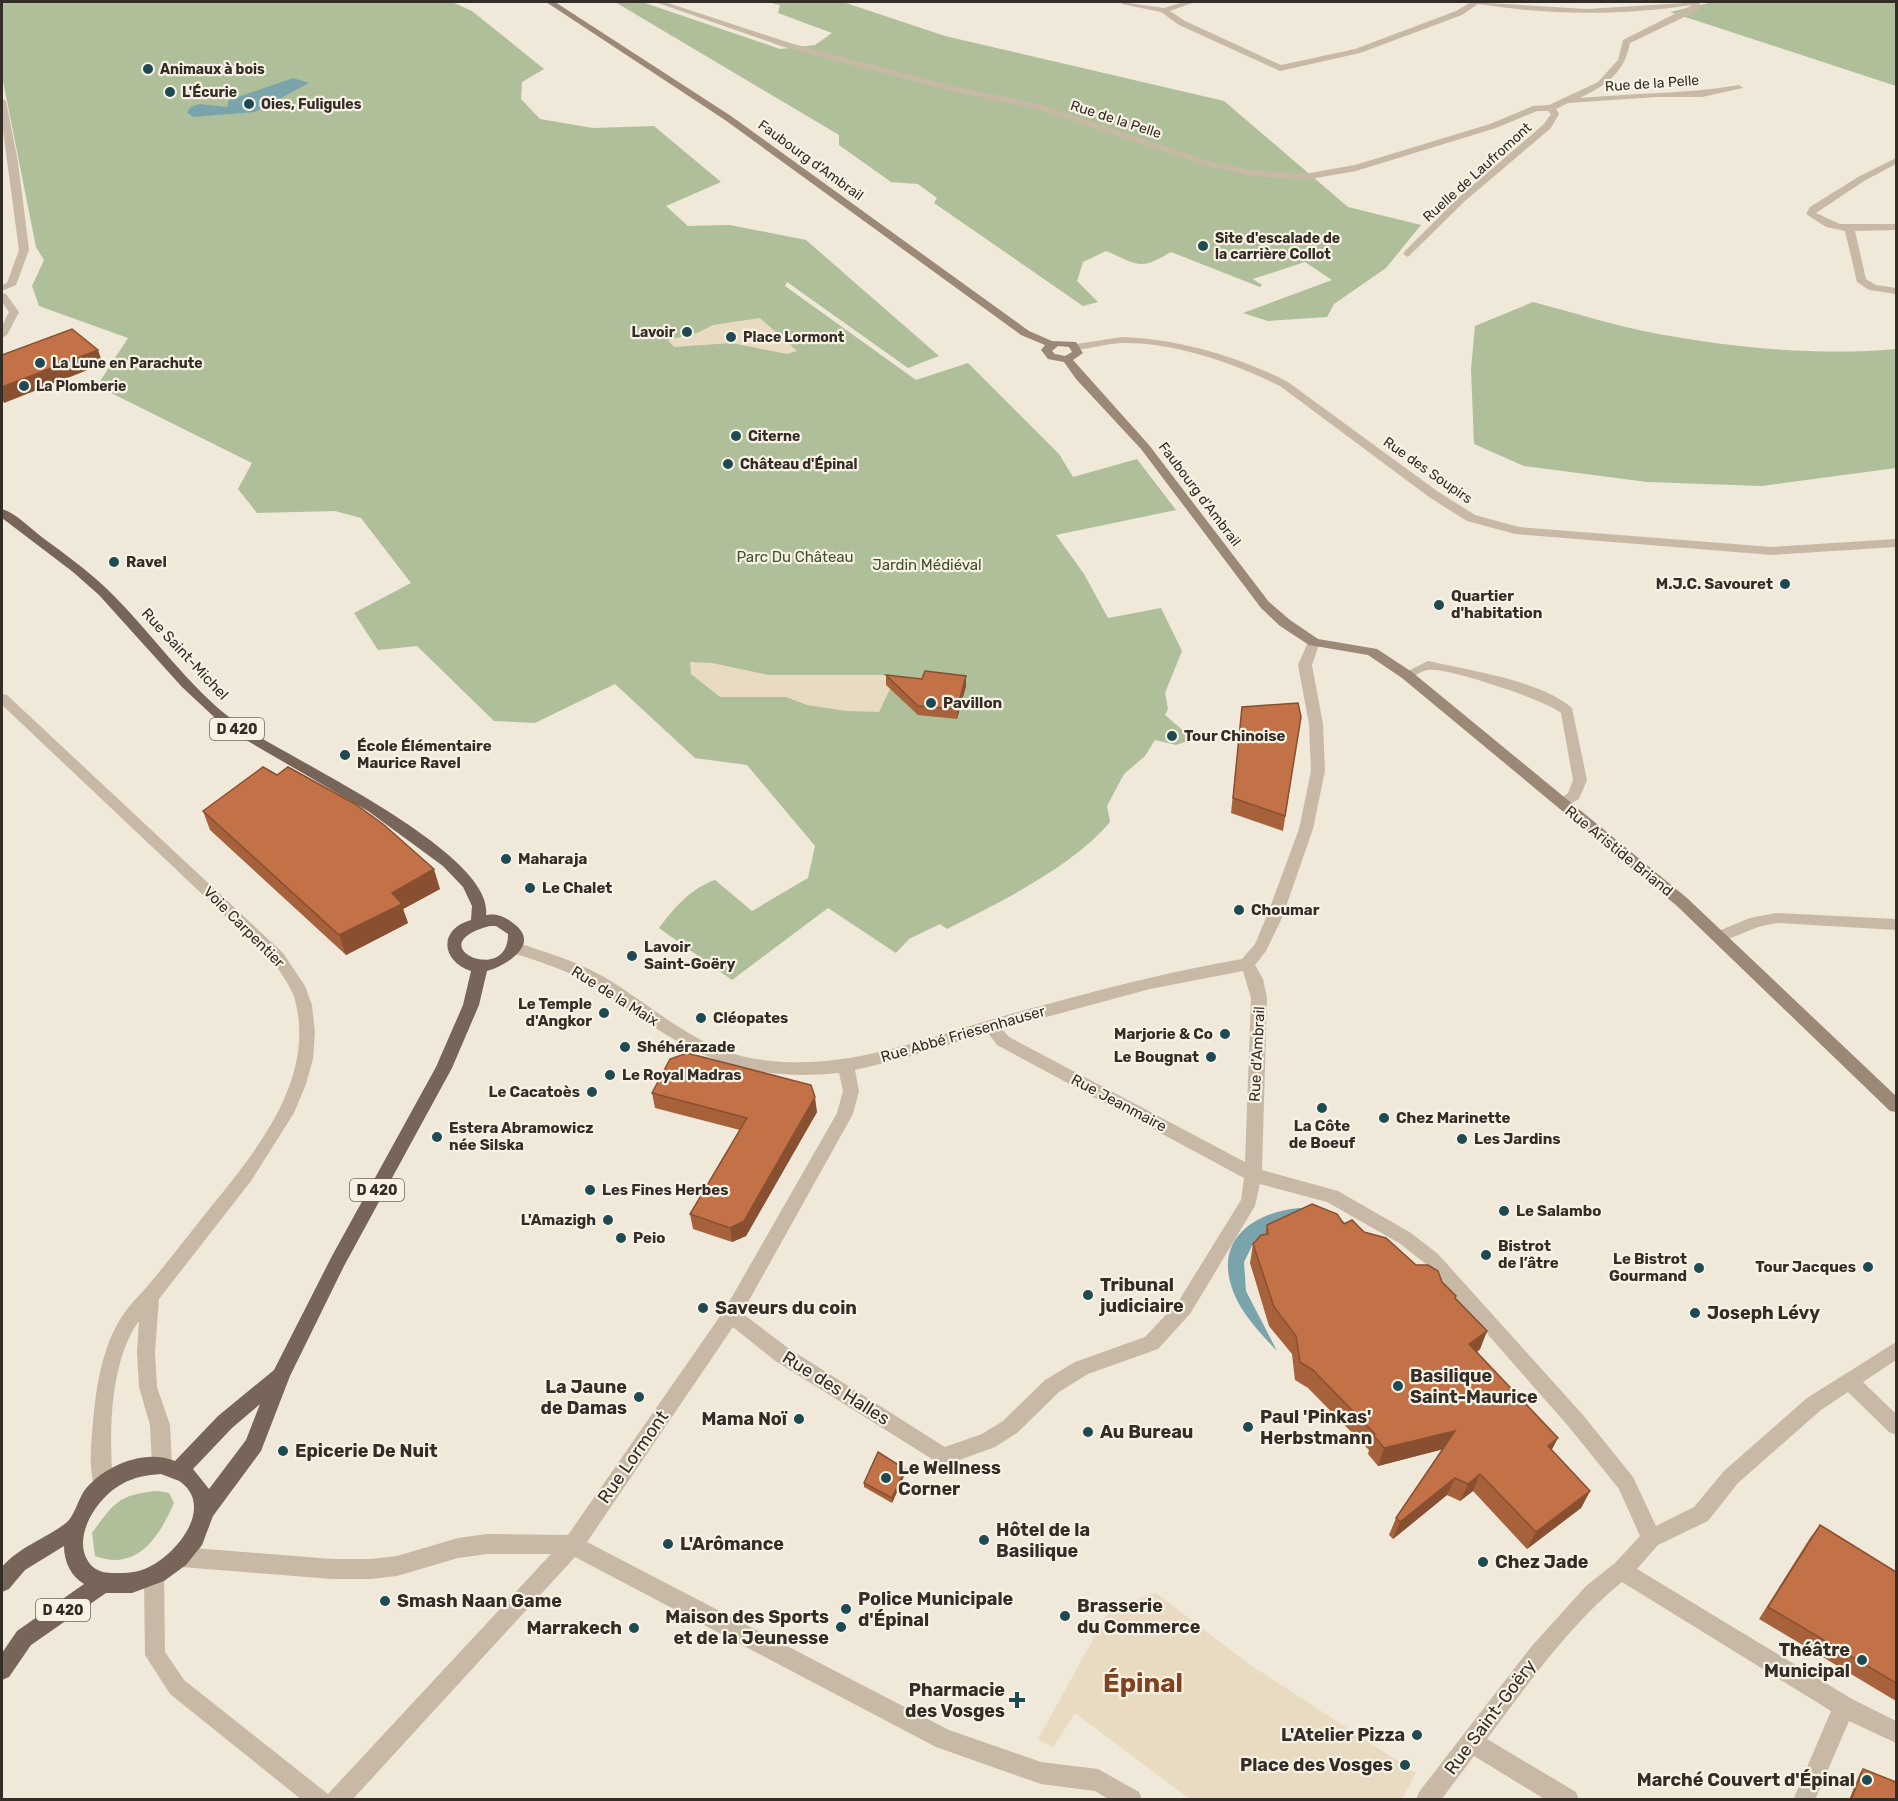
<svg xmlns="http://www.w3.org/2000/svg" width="1898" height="1801" viewBox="0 0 1898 1801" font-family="Rubik,sans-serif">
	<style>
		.green { fill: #aebf9a }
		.plaza { fill: #e8dbc1 }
		.water { fill: #79a4ac }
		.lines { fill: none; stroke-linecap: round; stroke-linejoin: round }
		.street { fill: #c8b9a6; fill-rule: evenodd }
		.secondary { fill: #9b8877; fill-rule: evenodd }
		.primary { fill: #766558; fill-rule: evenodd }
		.wall { fill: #a7623c }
		.shaded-wall { fill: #885031 }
		.building { fill: #c27246; stroke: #885031; stroke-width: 1.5 }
		.poi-dot { fill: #1e4a54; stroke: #f8f2e5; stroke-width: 2 }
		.labels { text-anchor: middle; stroke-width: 4.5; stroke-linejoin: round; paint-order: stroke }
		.far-poi-label { font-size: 14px; font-weight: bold; fill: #342c27; stroke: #f8f2e5; text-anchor: start }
		.far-street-label { font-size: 14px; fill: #342c27; stroke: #f8f2e5 }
		.shield { fill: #f8f2e5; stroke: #6f6760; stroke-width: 1.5 }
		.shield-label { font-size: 14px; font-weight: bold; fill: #342c27 }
		.park-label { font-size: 15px; fill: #3f512b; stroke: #f8f2e5 }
		.poi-label { font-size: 15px; font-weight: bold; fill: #342c27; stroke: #f8f2e5; text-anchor: start }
		.street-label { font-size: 15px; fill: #342c27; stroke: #f8f2e5 }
		.near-poi-label { font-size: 18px; font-weight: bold; fill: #342c27; stroke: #f8f2e5; text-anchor: start }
		.near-street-label { font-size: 18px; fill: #342c27; stroke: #f8f2e5 }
		.near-district-label { font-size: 26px; font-weight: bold; fill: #804322; stroke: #f8f2e5 }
	</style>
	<rect width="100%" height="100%" fill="#f0e8d9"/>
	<path class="green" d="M2,2H452L472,11L544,69L522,82L521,99L540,119L593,128L654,126L721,182L666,206L688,226L730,225L806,240L939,356L908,368L787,282L785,286L916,380L968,363L1059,454L1073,477L1137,459L1176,510L1056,535L1084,574L1108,618L1161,608L1182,651L1165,693L1168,709L1165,715L1187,734L1185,742L1176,745L1155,740L1145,756L1124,774L1107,806L1110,822C1072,867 1000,902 947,929L940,924L909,939L896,953L828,908L732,980L659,928C675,907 690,889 715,880L752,911L808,878L815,846L747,765L695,758L615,684L535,723L494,721L417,646L378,650L354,613L411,583L361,518L335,511L257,513L238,489L252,463L97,386L128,338L39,306L32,286L44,260L36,247L2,76Z
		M615,2H642L780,49L815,45L832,33L778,13L780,5L767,2H843L945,36L1224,101L1348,207L1421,225L1386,268L1334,304L1327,317L1268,321L1243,313L1332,280L1305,262L1253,279L1262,285L1260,287L1171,252C1139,271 1139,265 1106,251L1083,262L1077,281L1098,302L1083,306L934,203L937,198L918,184L891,182L839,145V135Z
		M1713,2H1896V86L1670,12Z
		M1533,302C1575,313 1616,326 1658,334C1735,348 1819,356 1896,349V468L1762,486L1647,482L1524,466L1474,444L1471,369L1475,326Z
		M158,1491L169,1493L174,1503C159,1537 137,1572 95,1556L92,1533C114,1503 119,1494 158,1491Z"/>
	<path class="plaza" d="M760,318L797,351L787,354L732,343L674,347L668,340L697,333L713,325Z
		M690,662L712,663L769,675H892L890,689L879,712L846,711L807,705L786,697H720L691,674Z
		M1156,1593L1246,1662L1416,1773L1402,1799H1190L1075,1713L1053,1747L1038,1739L1110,1609Z"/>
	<path class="water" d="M293,78L309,83L255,112L193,117L187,112L191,107L199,104L227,107L229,100Z
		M1299,1208L1327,1213L1365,1233L1277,1225L1255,1240L1244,1262L1246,1291L1277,1351C1266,1339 1255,1328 1246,1315C1207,1258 1234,1215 1299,1208Z"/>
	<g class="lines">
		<path class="street" d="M655,2H665L790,43L952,86L1038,104L1212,162L1253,170L1304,174L1355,165L1490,124L1533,106L1549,105L1598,82L1618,60L1623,40L1692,5C1620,16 1549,15 1478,4L1462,15L1360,53L1280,71L1179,25L1161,12L1122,4L1121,2L1164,8L1184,2H1195L1170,11L1185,21L1281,65L1355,49L1456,11L1471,2L1587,9L1700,2L1699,10L1630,43C1624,74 1606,85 1580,98C1633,93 1687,94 1739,85L1743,88L1702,97H1656L1568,103L1556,109L1559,114L1551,128L1465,201L1408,257L1403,254L1404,252L1459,197L1544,124L1551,114L1548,111H1537L1496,128L1356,171L1304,180L1253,176L1207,166L1033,108L951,91L784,47Z
			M2,98L6,101L18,162L29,250L16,285L2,291V285L7,283L19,250L2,123Z
			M1896,158V164L1864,181L1816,213L1840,224H1896V230L1855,231L1866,279L1876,285L1896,288V294L1869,290L1857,282L1845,231L1826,227L1806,214L1810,207L1858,177Z
			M2,293L6,294L19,312L7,335L2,338V326L9,312L2,302Z
			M1122,337C1179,339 1237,356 1288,382L1437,491L1475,515L1519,527L1772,547L1896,539V547L1772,555L1515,534L1467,521L1429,497L1280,386C1234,363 1174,342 1121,343C1106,344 1091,348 1076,350L1071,347L1076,344Z
			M1314,638L1320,642L1312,665L1323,724L1325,771L1313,829L1282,918L1266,951L1255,965L1263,979L1267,998L1262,1170L1338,1191L1411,1233L1438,1254L1583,1415L1633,1477L1656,1526L1694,1507L1724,1471L1807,1398L1896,1342V1360L1863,1382L1896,1414V1435L1889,1432L1848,1392L1821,1410L1738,1483L1708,1521L1658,1545L1637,1569L1852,1699L1896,1721V1743L1849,1721L1815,1800H1793L1831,1711L1622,1582C1568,1626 1528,1684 1487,1739L1576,1792L1579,1800H1546L1474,1756L1441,1800H1416L1419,1792L1531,1647L1586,1586L1615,1563L1640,1536L1619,1489L1569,1427L1426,1264L1399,1243L1327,1202L1260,1184L1255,1206L1190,1314L1158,1349L1088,1374L1059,1392L1017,1433L995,1447L943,1466L774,1360L733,1327L587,1542L949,1730L1041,1762L1098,1769L1139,1792L1142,1800H1110L1095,1791L1041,1784L936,1747L575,1557L352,1800H302L170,1694L145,1655L144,1576L147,1569L154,1566L161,1569L164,1576L165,1652L184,1680L328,1794L551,1554H487L458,1558L397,1576L371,1579H332L181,1567L174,1564L171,1557L174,1550L181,1547L332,1559H371L397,1556L458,1538L487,1534L568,1535L725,1309L837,1113L843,1091L839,1073C769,1080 717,1068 657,1029C633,1014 610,995 585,981C561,968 535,960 509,952L506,948L509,944C518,941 530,947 539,950C562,957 585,966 606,978C654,1007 698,1050 756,1059C841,1073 920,1040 1000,1017C1080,995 1160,973 1242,959L1255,944L1266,918L1299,829L1311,771L1309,724L1298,665L1308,642ZM1243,971L1251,998L1245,1162L1009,1037L1002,1029L1150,989ZM988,1033L997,1045L1244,1178L1241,1200L1178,1302L1145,1337L1075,1362L1045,1380L1003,1421L982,1434L945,1447L788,1348L742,1313L853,1114L859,1091L855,1070L901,1059Z
			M1428,661C1468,670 1542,681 1572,708L1587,780L1579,799L1561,809L1554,804L1568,793L1573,780L1561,713C1546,700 1446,667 1428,670C1421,671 1414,677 1407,679L1400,675Z
			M2,694L7,695L283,953L305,986L312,1005L315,1033L313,1059L306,1084L294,1113L251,1181L159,1299L155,1352L157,1387L170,1425L172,1465L169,1471L162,1474L155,1471L152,1465L150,1425L139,1387L137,1352L139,1321C109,1362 109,1436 113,1484L110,1490L103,1493L96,1490C88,1471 91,1443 93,1423C96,1387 102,1348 121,1318C129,1305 141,1294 150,1283C171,1258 190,1233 210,1208C256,1151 316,1080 295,1000C291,986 281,974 273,961L2,705Z
			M1776,913L1896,919V930L1776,923L1758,927L1721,942L1713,936L1716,932L1750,918Z"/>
		<path class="secondary" d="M546,2H555L731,116L1029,331L1052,341L1076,342L1083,353L1073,360L1149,445L1269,602L1290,620L1318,639L1377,649L1412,672L1687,898L1896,1096V1112L1890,1111L1677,906L1402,678L1368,655L1309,645L1280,626L1261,608L1141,449L1076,379L1064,362L1048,359L1041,350L1045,345L1021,335L725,120ZM1058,346L1069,347L1072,352L1065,356L1055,354L1052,351Z"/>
		<path class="primary" d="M2,509C16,513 31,529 43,538C65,554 87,570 107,589C150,630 189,689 237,723C285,757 495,852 486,915C497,913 505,917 513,923C542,944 507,965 487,971L479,1005L452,1068L344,1266L290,1376L261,1451L213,1516L202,1545L186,1565L164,1581L132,1593H106L31,1645L9,1677L2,1680V1653L17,1631L84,1584C71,1576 64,1562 64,1546L25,1570L9,1589L2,1592V1567C19,1547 45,1539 66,1523C74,1517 78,1500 84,1491C103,1466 145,1448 175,1461L218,1416L274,1370L332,1256L436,1067L463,1005L471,971C441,961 438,929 471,920L472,906L463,887L443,866L368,811L227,729L182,687L99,595L73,572L2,518ZM490,926H496L508,934C509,987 416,945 490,926ZM260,1404L246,1440L209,1489L193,1469L232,1428ZM161,1474C167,1477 177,1479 182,1483C214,1509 175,1555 149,1567C137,1573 127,1573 114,1573C106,1573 99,1572 93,1567C67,1542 97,1497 122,1484C134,1477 147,1475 161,1474Z"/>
	</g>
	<path class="wall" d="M886,675L966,686L957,719L918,715L886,685Z
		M1242,707L1301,717L1283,831L1231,813Z
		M203,811L440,889L403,909L408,923L346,955L210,830Z
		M652,1093L817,1112L746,1236L732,1242L693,1229L690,1214L740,1130L655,1108Z
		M1344,1224L1364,1232L1416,1265L1442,1282L1456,1296L1455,1299L1487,1331L1480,1349L1477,1352L1552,1450L1590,1491L1581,1508L1527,1549L1473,1491L1460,1501L1447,1495L1393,1539L1389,1535L1396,1518L1442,1449L1378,1466L1368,1454L1369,1450L1308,1388L1295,1380L1292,1354L1269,1326L1250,1263L1253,1244L1265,1234L1267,1225Z
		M905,1474L892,1503L864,1487V1483Z
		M1820,1525L1896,1572V1701L1759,1619L1810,1538Z
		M1863,1769L1896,1800H1849L1860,1773Z"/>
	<path class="shaded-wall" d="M98,350L103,364L4,403L2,398V387Z
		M966,676V686L957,719V709Z
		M434,869L440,889L403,909L408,923L346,955L339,935L392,893Z
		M815,1097L817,1112L746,1236L732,1242L730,1228Z
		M1487,1331L1480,1349L1463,1362L1469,1344Z
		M1455,1431L1448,1448L1378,1466L1384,1448Z
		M1558,1438L1549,1455L1548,1446Z
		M905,1469V1474L892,1503V1498Z
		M1480,1474L1473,1491L1460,1501L1468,1484Z
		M1455,1478L1447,1495L1393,1539L1400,1522Z
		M1590,1491L1581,1508L1527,1549L1536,1532Z"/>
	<path class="building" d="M72,329L98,350L2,387V355Z
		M925,671L966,676L957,709L918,706L886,675L922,679Z
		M1298,703L1301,717L1285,816L1233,798L1242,707Z
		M263,767L277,775L288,767L355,804L383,824L434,869L392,893L402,904L339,935L203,811Z
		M687,1053L811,1085L815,1097L744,1221L730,1228L690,1214L747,1118L652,1093L670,1059Z
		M1312,1204L1337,1214L1344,1224L1352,1220L1364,1232L1386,1238L1416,1265H1428L1438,1271L1442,1282L1456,1296L1455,1298L1487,1331L1469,1344L1558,1438L1548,1446L1590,1491L1536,1532L1480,1474L1468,1484L1455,1478L1400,1522L1396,1518L1455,1431L1384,1448L1374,1436L1375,1434L1313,1370L1300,1362L1296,1336L1274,1307L1253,1244L1261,1235L1268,1234L1267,1225Z
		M878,1452L905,1469L892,1498L864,1483Z
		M1820,1525L1896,1572V1683L1768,1607Z
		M1863,1769L1896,1782V1800H1851Z"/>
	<g class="poi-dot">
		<circle cx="148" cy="69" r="6"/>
		<circle cx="170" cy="92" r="6"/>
		<circle cx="249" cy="104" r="6"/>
		<circle cx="1203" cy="246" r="6"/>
		<circle cx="687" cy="332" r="6"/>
		<circle cx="731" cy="337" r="6"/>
		<circle cx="40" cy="363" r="6"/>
		<circle cx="24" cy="386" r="6"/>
		<circle cx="736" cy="436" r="6"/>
		<circle cx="728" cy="464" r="6"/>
		<circle cx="114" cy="562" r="6"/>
		<circle cx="1785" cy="584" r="6"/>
		<circle cx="1439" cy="605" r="6"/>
		<circle cx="931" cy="703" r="6"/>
		<circle cx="1172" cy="736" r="6"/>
		<circle cx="345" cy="755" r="6"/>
		<circle cx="506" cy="859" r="6"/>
		<circle cx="530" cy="888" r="6"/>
		<circle cx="1239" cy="910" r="6"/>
		<circle cx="632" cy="956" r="6"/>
		<circle cx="604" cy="1013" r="6"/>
		<circle cx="701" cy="1018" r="6"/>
		<circle cx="1225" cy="1034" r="6"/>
		<circle cx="625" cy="1047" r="6"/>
		<circle cx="1211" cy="1057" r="6"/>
		<circle cx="610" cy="1075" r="6"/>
		<circle cx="592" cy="1092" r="6"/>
		<circle cx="1322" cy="1108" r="6"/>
		<circle cx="1384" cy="1118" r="6"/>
		<circle cx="437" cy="1137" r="6"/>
		<circle cx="1462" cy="1139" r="6"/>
		<circle cx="590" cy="1190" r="6"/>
		<circle cx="1504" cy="1211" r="6"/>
		<circle cx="608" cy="1220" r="6"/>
		<circle cx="621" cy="1238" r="6"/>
		<circle cx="1486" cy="1255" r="6"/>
		<circle cx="1868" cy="1267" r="6"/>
		<circle cx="1699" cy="1268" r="6"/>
		<circle cx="1088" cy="1295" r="6"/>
		<circle cx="703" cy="1308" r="6"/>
		<circle cx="1695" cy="1313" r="6"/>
		<circle cx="1398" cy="1386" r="6"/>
		<circle cx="639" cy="1397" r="6"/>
		<circle cx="799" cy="1419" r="6"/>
		<circle cx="1248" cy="1427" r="6"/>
		<circle cx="1088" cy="1432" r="6"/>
		<circle cx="283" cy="1451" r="6"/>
		<circle cx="886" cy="1478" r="6"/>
		<circle cx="984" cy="1540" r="6"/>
		<circle cx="668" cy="1544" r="6"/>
		<circle cx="1483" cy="1562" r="6"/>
		<circle cx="385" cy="1601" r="6"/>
		<circle cx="846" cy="1609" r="6"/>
		<circle cx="1065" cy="1616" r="6"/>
		<circle cx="841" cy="1627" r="6"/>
		<circle cx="634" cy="1628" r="6"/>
		<circle cx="1862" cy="1660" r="6"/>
		<path d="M1014 1691h6v6h6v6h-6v6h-6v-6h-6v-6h6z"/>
		<circle cx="1417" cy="1735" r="6"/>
		<circle cx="1405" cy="1765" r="6"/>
		<circle cx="1867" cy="1780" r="6"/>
	</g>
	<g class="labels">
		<g class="far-poi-label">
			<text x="160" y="74">Animaux à bois</text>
			<text x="182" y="97">L'Écurie</text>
			<text x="261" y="109">Oies, Fuligules</text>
			<text x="1215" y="243">Site d'escalade de<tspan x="1215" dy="16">la carrière Collot</tspan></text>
			<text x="675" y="337" text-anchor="end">Lavoir</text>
			<text x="743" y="342">Place Lormont</text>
			<text x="52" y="368">La Lune en Parachute</text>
			<text x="36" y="391">La Plomberie</text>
			<text x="748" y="441">Citerne</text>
			<text x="740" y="469">Château d'Épinal</text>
		</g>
		<g class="far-street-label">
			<text transform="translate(1652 83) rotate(-4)" y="5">Rue de la Pelle</text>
			<text transform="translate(1116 119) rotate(18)" y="5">Rue de la Pelle</text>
			<text transform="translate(811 160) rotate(36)" y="5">Faubourg d'Ambrail</text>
			<text transform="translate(1477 172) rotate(-42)" y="5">Ruelle de Laufromont</text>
			<text transform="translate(1428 470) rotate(35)" y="5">Rue des Soupirs</text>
			<text transform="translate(1200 494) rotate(53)" y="5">Faubourg d'Ambrail</text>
		</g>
		<g class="shield">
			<rect x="210" y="718" width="54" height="22" rx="4.5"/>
			<rect x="350" y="1179" width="54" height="22" rx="4.5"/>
			<rect x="36" y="1599" width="54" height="22" rx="4.5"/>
		</g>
		<g class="shield-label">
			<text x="237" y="734">D 420</text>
			<text x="377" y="1195">D 420</text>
			<text x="63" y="1615">D 420</text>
		</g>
		<g class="park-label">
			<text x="795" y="562">Parc Du Château</text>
			<text x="927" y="570">Jardin Médiéval</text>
		</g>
		<g class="poi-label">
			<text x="126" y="567">Ravel</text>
			<text x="1773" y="589" text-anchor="end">M.J.C. Savouret</text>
			<text x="1451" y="601">Quartier<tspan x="1451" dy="17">d'habitation</tspan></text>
			<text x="943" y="708">Pavillon</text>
			<text x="1184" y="741">Tour Chinoise</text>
			<text x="357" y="751">École Élémentaire<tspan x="357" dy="17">Maurice Ravel</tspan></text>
			<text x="518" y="864">Maharaja</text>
			<text x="542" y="893">Le Chalet</text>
			<text x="1251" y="915">Choumar</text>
			<text x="644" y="952">Lavoir<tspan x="644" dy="17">Saint-Goëry</tspan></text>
			<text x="592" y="1009" text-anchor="end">Le Temple<tspan x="592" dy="17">d'Angkor</tspan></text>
			<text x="713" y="1023">Cléopates</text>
			<text x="1213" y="1039" text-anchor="end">Marjorie &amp; Co</text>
			<text x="637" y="1052">Shéhérazade</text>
			<text x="1199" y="1062" text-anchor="end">Le Bougnat</text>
			<text x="622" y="1080">Le Royal Madras</text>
			<text x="580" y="1097" text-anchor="end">Le Cacatoès</text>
			<text x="1396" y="1123">Chez Marinette</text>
			<text x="1322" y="1131" text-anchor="middle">La Côte<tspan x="1322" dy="17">de Boeuf</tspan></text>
			<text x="449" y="1133">Estera Abramowicz<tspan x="449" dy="17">née Silska</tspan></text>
			<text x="1474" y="1144">Les Jardins</text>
			<text x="602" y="1195">Les Fines Herbes</text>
			<text x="1516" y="1216">Le Salambo</text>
			<text x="596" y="1225" text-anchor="end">L'Amazigh</text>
			<text x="633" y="1243">Peio</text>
			<text x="1498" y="1251">Bistrot<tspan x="1498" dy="17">de l’âtre</tspan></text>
			<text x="1687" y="1264" text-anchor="end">Le Bistrot<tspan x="1687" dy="17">Gourmand</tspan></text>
			<text x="1856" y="1272" text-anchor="end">Tour Jacques</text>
		</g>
		<g class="street-label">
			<text transform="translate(185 654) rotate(47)" y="5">Rue Saint-Michel</text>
			<text transform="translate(1619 851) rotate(39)" y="5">Rue Aristide Briand</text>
			<text transform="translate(244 927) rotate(45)" y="5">Voie Carpentier</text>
			<text transform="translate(615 996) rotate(32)" y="5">Rue de la Maix</text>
			<text transform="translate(963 1034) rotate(-16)" y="5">Rue Abbé Friesenhauser</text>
			<text transform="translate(1257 1054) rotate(-87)" y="5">Rue d'Ambrail</text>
			<text transform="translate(1119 1103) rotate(28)" y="5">Rue Jeanmaire</text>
		</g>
		<g class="near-poi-label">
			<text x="1100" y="1291">Tribunal<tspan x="1100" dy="21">judiciaire</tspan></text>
			<text x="715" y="1314">Saveurs du coin</text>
			<text x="1707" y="1319">Joseph Lévy</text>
			<text x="1410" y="1382">Basilique<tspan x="1410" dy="21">Saint-Maurice</tspan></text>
			<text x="627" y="1393" text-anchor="end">La Jaune<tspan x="627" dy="21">de Damas</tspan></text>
			<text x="1260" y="1423">Paul 'Pinkas'<tspan x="1260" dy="21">Herbstmann</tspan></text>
			<text x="787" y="1425" text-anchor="end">Mama Noï</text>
			<text x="1100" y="1438">Au Bureau</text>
			<text x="295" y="1457">Epicerie De Nuit</text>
			<text x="898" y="1474">Le Wellness<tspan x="898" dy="21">Corner</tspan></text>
			<text x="996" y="1536">Hôtel de la<tspan x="996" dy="21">Basilique</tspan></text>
			<text x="680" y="1550">L'Arômance</text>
			<text x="1495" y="1568">Chez Jade</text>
			<text x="858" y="1605">Police Municipale<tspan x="858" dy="21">d'Épinal</tspan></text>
			<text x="397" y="1607">Smash Naan Game</text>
			<text x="1077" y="1612">Brasserie<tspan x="1077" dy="21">du Commerce</tspan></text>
			<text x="829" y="1623" text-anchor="end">Maison des Sports<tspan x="829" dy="21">et de la Jeunesse</tspan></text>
			<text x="622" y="1634" text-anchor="end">Marrakech</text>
			<text x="1850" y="1656" text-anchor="end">Théâtre<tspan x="1850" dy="21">Municipal</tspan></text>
			<text x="1005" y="1696" text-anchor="end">Pharmacie<tspan x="1005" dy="21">des Vosges</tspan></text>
			<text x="1405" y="1741" text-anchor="end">L'Atelier Pizza</text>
			<text x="1393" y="1771" text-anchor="end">Place des Vosges</text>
			<text x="1855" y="1786" text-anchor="end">Marché Couvert d'Épinal</text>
		</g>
		<g class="near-street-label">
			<text transform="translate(836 1388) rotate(32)" y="6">Rue des Halles</text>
			<text transform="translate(633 1457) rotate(-55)" y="6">Rue Lormont</text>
			<text transform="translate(1490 1717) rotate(-53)" y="6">Rue Saint-Goëry</text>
		</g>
		<g class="near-district-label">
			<text x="1143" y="1692">Épinal</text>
		</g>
	</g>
	<rect width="1898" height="1801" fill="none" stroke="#342c27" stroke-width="6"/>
</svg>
